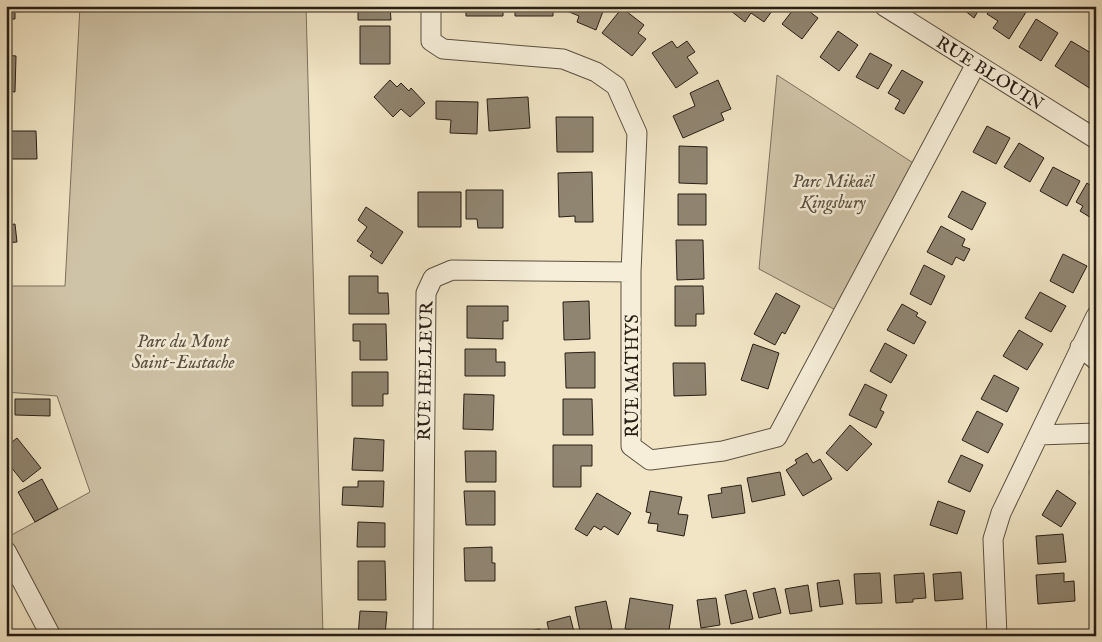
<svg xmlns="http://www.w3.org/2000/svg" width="1102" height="642" viewBox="0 0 1102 642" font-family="'IM FELL English',serif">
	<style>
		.green { fill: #cfc3a7; stroke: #7b705e }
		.building { fill: #908571; stroke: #271e15 }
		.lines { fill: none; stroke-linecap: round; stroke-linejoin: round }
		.minor-casing { stroke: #5a5041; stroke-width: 21 }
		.minor { stroke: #f6eed9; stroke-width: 19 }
		.labels { text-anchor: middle; stroke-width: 5; stroke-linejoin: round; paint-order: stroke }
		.street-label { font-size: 18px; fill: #271e15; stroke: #f6eed9 }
		.park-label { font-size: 18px; font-style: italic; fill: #595041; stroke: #f6eed9 }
	</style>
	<rect width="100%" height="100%" fill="#f1e5c5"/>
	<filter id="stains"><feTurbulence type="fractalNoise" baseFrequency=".004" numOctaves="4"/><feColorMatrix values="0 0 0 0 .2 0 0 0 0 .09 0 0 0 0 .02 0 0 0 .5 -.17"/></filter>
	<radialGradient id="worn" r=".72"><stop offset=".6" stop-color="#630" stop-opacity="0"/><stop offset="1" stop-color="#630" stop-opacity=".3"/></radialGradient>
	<path class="green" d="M80,6H306L323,636H51L6,551V538L90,492L57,396L6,392V286H65Z
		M777,75L921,168L843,314L759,269Z"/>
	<path class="building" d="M6,6H15V19H6Z
		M358,6H390L391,20H358Z
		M466,6H503V16H466Z
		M515,6H553V16H515Z
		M563,6H605L596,30L577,22L579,16L562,9Z
		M734,6H768L772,11L764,22L751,13L745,22L731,11Z
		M796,6H802L818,18L802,39L782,24Z
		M959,6H981L974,18Z
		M992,6H1024L1028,9L1009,39L993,28L998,21L987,14Z
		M622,8L644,25L638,33L646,39L632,56L602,33Z
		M1036,19L1058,33L1041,61L1019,47Z
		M360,26H390V64H360Z
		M838,31L858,45L839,71L820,57Z
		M672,41L677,48L687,41L695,52L687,57L698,73L676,88L652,53Z
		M1071,41L1096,56L1092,67L1096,70V82L1091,89L1055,66Z
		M870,53L892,65L878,89L856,77Z
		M6,55L16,56L15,92L6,91Z
		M902,70L923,82L904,114L895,109L900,100L888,93Z
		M390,80L397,87L401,83L409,91L411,88L425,103L410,117L401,109L393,117L374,97Z
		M718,80L731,109L721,113L724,120L683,138L673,116L695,106L690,93Z
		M528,97L530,128L489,131L487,99Z
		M436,101L478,102L477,134L450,133L451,120L436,119Z
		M556,117H593V152H557Z
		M987,126L1010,138L996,164L973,152Z
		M6,131H36L37,159H6Z
		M1019,143L1044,158L1030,182L1004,167Z
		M679,146L707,147V184L679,183Z
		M1053,167L1080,181L1067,206L1040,191Z
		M592,172L593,222H575V216L559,217L558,173Z
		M1087,183L1096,189V221L1080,211L1083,206L1076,202Z
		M466,190H503V228H478L477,219H466Z
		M962,191L986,203L972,230L948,217Z
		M418,192H461V227H418Z
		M678,194H706V225H678Z
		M366,207L403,232L382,264L370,256L373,252L357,241L367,227L358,220Z
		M6,215L7,225L15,224L17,242L6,243Z
		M941,226L965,239L962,246L970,249L964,261L956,257L952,265L927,252Z
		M676,240H703L704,279L677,280Z
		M1063,254L1087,266L1073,293L1050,281Z
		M924,265L945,276L931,305L910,294Z
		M349,276H378V293H388L389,314H349Z
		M675,286H703L704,314H696V326H675Z
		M1040,292L1066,306L1051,332L1025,318Z
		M776,293L800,306L785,334L782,332L775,345L754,334Z
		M589,301L590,339L564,340L563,302Z
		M902,304L918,313L916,316L926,322L914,344L887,330Z
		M467,306H508V321H503V339L467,338Z
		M353,324H386L387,360H360V341H353Z
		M1019,330L1043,344L1027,370L1003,356Z
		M885,343L907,355L891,383L870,371Z
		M753,344L779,353L768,389L741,380Z
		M465,349H496V362H505V376H465Z
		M595,352V388H566L565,353Z
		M673,363H705L706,395L674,396Z
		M352,372H388V394H383V406H352Z
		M994,375L1019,388L1007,412L981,399Z
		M865,384L887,395L880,410L884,412L876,428L849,415Z
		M464,394L494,395L493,430L463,429Z
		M15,399H50V416L15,415Z
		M563,399H592L593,435H563Z
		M977,411L1003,424L988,453L962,440Z
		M850,425L872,444L847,471L826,453Z
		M17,438L41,468L23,482L6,461V447Z
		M354,438L384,440L383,471L352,470Z
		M553,445H592V466H581V487H553Z
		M465,451H496V482H466Z
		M807,453L813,463L820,459L832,479L803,496L786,470L797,463L795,460Z
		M961,455L983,465L970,492L948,482Z
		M1090,471H1096V500H1093Z
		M780,472L785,495L752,502L747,478Z
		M42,479L58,509L35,522L18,492Z
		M358,481H384L383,507L342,505L343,487H358Z
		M741,485L745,513L712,518L708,495L722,493L721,488Z
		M1057,490L1076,503L1061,527L1042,515Z
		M464,491H495V525H466Z
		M650,491L682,497L678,514L688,515L684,536L657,531L658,524L648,523L651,513L646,512Z
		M597,493L631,513L618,535L604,526L601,530L594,526L587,536L575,529Z
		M938,501L965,511L957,534L930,525Z
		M358,522L385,523V547H357Z
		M1063,534L1066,562L1038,564L1036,536Z
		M492,547V563H495V581H465L464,548Z
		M358,561H385L386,600H358Z
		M961,572L963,599L935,601L933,574Z
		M880,573L882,603L856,604L854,574Z
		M924,573L926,598L913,599V602L896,603L894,575Z
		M1064,573V582L1074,581L1075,601L1038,604L1036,575Z
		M839,580L843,604L820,607L817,583Z
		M808,585L812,611L790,614L785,589Z
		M775,588L781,613L759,618L753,593Z
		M746,590L753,619L731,624L725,595Z
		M630,598L673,605L668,636L625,629Z
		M716,598L720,625L701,628L697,600Z
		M606,601L612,629L600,632L601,636H581L575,607Z
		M360,611L387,612L385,636H358Z
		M570,616L575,636H550L547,622Z
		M540,629L541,636H510V634Z"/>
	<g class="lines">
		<g class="minor-casing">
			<path id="minor" d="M431,6V41L443,49L563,59L596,72L616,86L637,133L631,272V446L650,460L723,451L777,437L976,64
				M884,6L1096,139
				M1080,347L1096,360
				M1039,435L1096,433
				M6,551L51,636
				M423,636L426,293L433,278L452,270L631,272
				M997,636L993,539L1001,513L1096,316"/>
		</g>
		<use href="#minor" class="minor"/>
	</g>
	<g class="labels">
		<g class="street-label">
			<text transform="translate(990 73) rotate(32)" y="6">RUE BLOUIN</text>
			<text transform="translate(425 371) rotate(-89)" y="6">RUE HELLEUR</text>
			<text transform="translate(632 376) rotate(-90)" y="6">RUE MATHYS</text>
		</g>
		<g class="park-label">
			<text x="833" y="187">Parc Mikaël<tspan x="833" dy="21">Kingsbury</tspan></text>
			<text x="183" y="347">Parc du Mont<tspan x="183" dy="21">Saint-Eustache</tspan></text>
		</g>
	</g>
	<rect width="1102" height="642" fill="none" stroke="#f1e5c5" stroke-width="25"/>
	<rect x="8" y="8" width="1087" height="627" fill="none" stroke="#271e15" stroke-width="2.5"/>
	<rect x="12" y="12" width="1077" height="617" fill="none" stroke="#271e15"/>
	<rect width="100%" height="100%" filter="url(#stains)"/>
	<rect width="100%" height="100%" fill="url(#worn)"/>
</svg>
